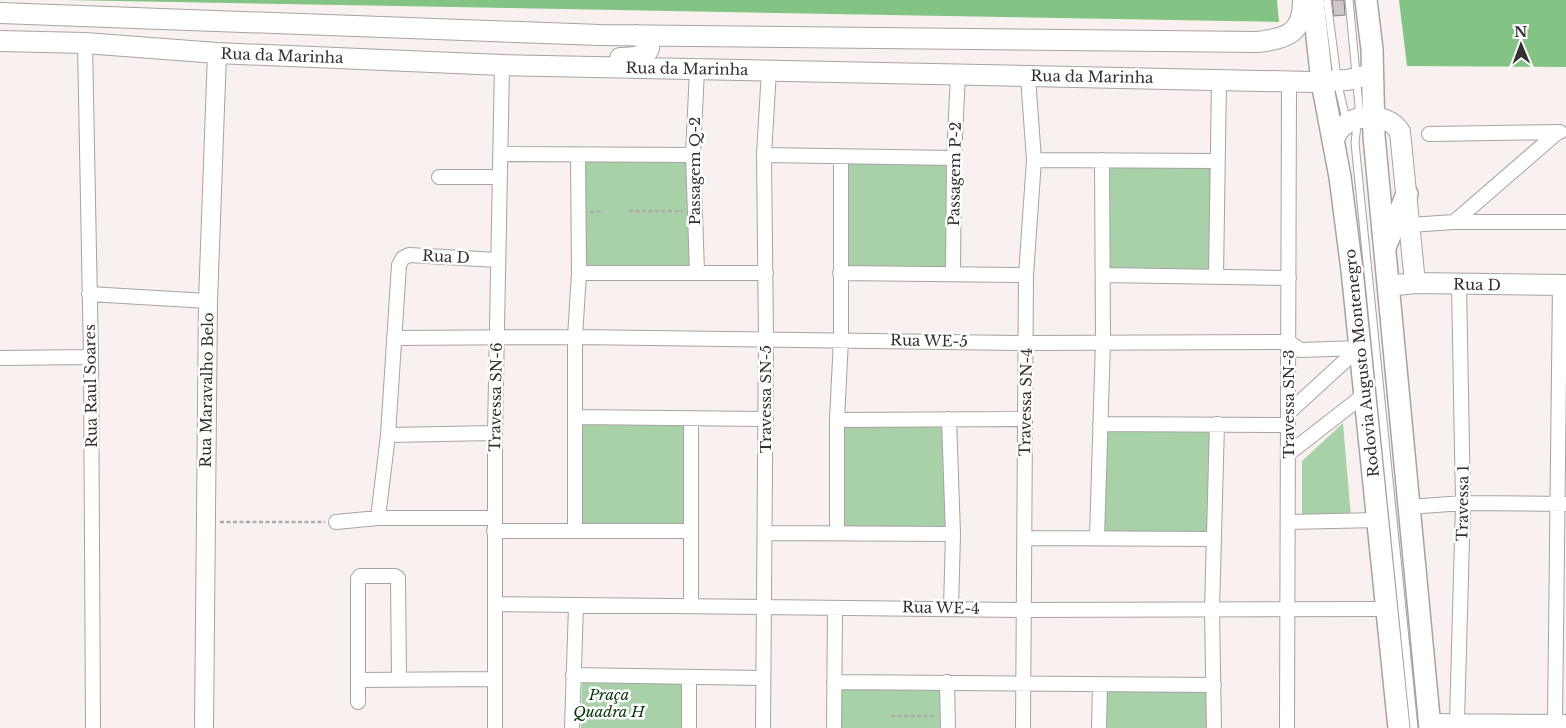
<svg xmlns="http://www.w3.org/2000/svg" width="1566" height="728" viewBox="0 0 1566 728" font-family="'Libre Baskerville',serif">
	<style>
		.green { fill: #a8d1a7 }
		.forest { fill: #83c383 }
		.building { fill: #cec7c6; stroke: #847d7d }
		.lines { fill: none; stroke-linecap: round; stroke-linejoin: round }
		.service-casing { stroke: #a9a2a2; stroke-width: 9 }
		.minor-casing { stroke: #a9a2a2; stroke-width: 16 }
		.tertiary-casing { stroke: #a9a2a2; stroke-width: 20 }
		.secondary-casing { stroke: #a9a2a2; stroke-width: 22 }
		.primary-casing { stroke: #a9a2a2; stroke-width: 24 }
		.path { stroke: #b0aaaa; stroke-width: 2.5; stroke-dasharray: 4 2.5; stroke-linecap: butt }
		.service { stroke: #fff; stroke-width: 7 }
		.minor { stroke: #fff; stroke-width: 14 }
		.tertiary { stroke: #fff; stroke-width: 18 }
		.secondary { stroke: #fff; stroke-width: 20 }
		.primary { stroke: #fff; stroke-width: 21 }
		.labels { text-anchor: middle; stroke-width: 5; stroke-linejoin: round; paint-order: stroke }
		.street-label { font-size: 15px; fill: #333030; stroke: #fff }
		.park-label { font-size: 15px; font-style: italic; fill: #05340a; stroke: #fff }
	</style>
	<rect width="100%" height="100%" fill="#f8f1f0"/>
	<path class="green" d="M578,155H693L697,272L579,273Z
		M841,157L954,158L953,274L840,273Z
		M1102,160L1217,161L1216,277L1103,275Z
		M575,417L691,418V531H575Z
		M949,419L953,534L837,533V420Z
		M1343,423L1351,517L1302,519V461Z
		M1100,424H1217L1214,539L1097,538Z
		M582,679L681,683L687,691L689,728H581Z
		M834,682H947L948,728H834Z
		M1100,684L1214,685V728H1099Z"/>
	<path class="forest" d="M64,0H1277L1279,22Z
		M1399,0H1566V67L1407,66Z"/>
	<path class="building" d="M1332,0H1344L1345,15L1334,16Z"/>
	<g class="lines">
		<g class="service-casing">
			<path id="service" d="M1327,0L1338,85L1347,123
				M1349,0L1359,106L1355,143L1414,728"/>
		</g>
		<g class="minor-casing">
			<path id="minor" d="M85,43L91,357L93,728
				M697,69L693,155L697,272
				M1429,134L1560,132
				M500,154L693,155
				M764,155L954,158
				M1034,160L1217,161
				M439,177H499
				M1454,222L1558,132
				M1410,225L1454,222H1566
				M579,273H766
				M840,273L1026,275
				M953,274L954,158L958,74
				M1103,275L1289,278
				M1216,277L1219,79
				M89,294L208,301
				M394,338L575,337L1027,343L1289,342L1300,350L1359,348
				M0,358L91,357
				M1288,413L1359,348
				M575,417L766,419
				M691,418V605
				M949,419L953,534L951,608
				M837,420L1025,419
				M1100,424L1288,425
				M388,435L495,433
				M1288,454L1364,395
				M1409,507L1463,503L1566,504
				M378,518L388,435L399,265L403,258L409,255L498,260
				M336,522L378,518H494
				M1288,522L1378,520
				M494,531H691
				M575,531V337L579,273L578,155
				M765,533L953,534
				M837,533V420L841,339V157
				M1025,538L1214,539
				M1097,538L1103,341L1102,160
				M495,604L1025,610L1386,609
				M573,675L762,678
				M359,680L495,679
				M834,682L1214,685
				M947,682L948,728
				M358,702V579L360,576H395L398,578L399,679
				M1429,721L1566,722
				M1457,721L1463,503L1459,285
				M1555,722L1560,285
				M495,728V433L502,65
				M572,728L576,606
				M689,728V678
				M763,728L766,338L764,155L769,70
				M834,728L835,608
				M1023,728L1026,275L1034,160L1028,77
				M1099,728L1100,684
				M1214,728L1212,610L1217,424
				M1287,728L1289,81"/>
		</g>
		<g class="tertiary-casing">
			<path id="tertiary" d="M204,728L208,301L217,53"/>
		</g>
		<g class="secondary-casing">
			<path id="secondary" d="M0,13L600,35L1258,42C1288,38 1303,33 1303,0
				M0,41L85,43L217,53L502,65L1312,82L1347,80L1373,74
				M620,58C632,57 652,59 649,42L636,35
				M1334,140C1341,113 1387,109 1400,132L1415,283
				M1388,286L1415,283L1566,285"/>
		</g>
		<g class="primary-casing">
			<path id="primary" d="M1313,0L1322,82L1340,177L1352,270L1399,728
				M1366,0L1372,49L1374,136L1430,728
				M1386,245L1407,194"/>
		</g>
		<path class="path" d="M629,211H683
			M590,212L602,211
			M220,522H325
			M891,716H934"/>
		<use href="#service" class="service"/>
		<use href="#minor" class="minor"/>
		<use href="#tertiary" class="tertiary"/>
		<use href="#secondary" class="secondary"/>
		<use href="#primary" class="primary"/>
	</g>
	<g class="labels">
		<g class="street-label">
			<text transform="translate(282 56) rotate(2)" y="5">Rua da Marinha</text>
			<text transform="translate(687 69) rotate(1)" y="5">Rua da Marinha</text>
			<text transform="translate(1092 77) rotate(1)" y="5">Rua da Marinha</text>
			<text transform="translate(695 171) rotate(-90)" y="5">Passagem Q-2</text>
			<text transform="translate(955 174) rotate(-89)" y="5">Passagem P-2</text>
			<text transform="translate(446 257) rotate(3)" y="5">Rua D</text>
			<text transform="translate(1477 285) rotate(1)" y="5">Rua D</text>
			<text transform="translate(929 341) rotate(1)" y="5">Rua WE-5</text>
			<text transform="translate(1362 363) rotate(-96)" y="5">Rodovia Augusto Montenegro</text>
			<text transform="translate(91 386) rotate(-91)" y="5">Rua Raul Soares</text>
			<text transform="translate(207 390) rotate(-89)" y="5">Rua Maravalho Belo</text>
			<text transform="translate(496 397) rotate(-89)" y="5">Travessa SN-6</text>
			<text transform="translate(766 399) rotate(-90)" y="5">Travessa SN-5</text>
			<text transform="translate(1026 402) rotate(-89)" y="5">Travessa SN-4</text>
			<text transform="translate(1289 404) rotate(-90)" y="5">Travessa SN-3</text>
			<text transform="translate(1463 503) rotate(-89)" y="5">Travessa 1</text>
			<text transform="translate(941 608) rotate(1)" y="5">Rua WE-4</text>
		</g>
		<g class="park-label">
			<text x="609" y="700">Praça<tspan x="609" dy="17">Quadra H</tspan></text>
		</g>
	</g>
	<g transform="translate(1521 45) rotate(359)" stroke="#ffffff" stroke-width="4" paint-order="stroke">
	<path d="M0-4L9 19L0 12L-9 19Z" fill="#333030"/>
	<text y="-8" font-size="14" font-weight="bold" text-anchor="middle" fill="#333030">N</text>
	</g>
</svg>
